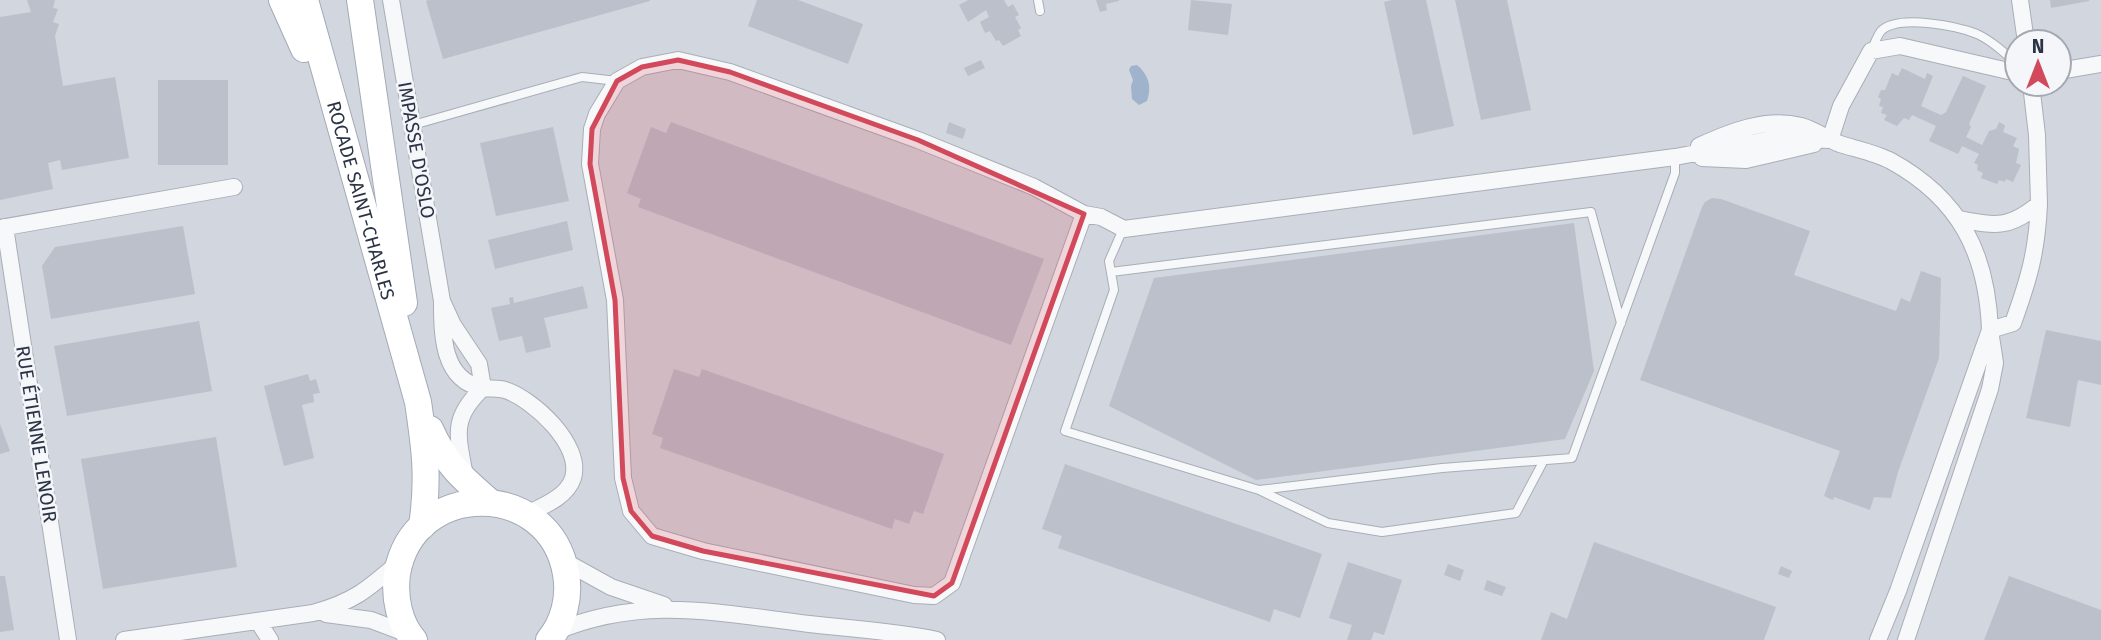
<svg xmlns="http://www.w3.org/2000/svg" width="2101" height="640" viewBox="0 0 2101 640" font-family="'Fira Sans',sans-serif">
	<style>
		.built { fill: #d2d6de; fill-rule: evenodd }
		.water { fill: #9fb4cc }
		.building { fill: #bbc0ca }
		.lines { fill: none; stroke-linecap: round; stroke-linejoin: round }
		.lane-casing { stroke: #a9aeb7; stroke-width: 10 }
		.street-casing { stroke: #a9aeb7; stroke-width: 18 }
		.primary-casing { stroke: #a3abb8; stroke-width: 28 }
		.lane { stroke: #f7f8fa; stroke-width: 8 }
		.street { stroke: #f7f8fa; stroke-width: 16 }
		.primary { stroke: #fff; stroke-width: 26 }
		.marked { fill: #d1495b; fill-opacity: 0.2; stroke: #d1495b; stroke-width: 5; stroke-linejoin: round }
		.labels { text-anchor: middle; stroke-width: 5; stroke-linejoin: round; paint-order: stroke }
		.street-label { font-size: 19px; fill: #2b3445; stroke: #f4f6f9 }
	</style>
	<rect width="100%" height="100%" fill="#e4e7ec"/>
	<path class="built" d="M0,0H2101V640H0ZM2017,42H2059V84H2017Z"/>
	<path class="water" d="M1137,65C1149,75 1152,87 1147,101L1139,105L1132,99L1131,86L1133,80L1129,70L1131,66Z"/>
	<path class="building" d="M27,0H55L53,8L58,9L53,22L59,24L55,36L63,86L115,77L129,158L62,170L60,160L48,163L53,189L0,200V17L31,12Z
		M429,0H650V1L443,59L426,1Z
		M757,0H798L863,24L848,64L748,26Z
		M968,0H1004L1008,7L1013,4L1019,15L1015,17L1021,28L1018,30L1021,36L1003,46L999,40L996,41L990,31L985,33L980,22L989,17L986,10L968,22L959,5Z
		M1096,0H1119V1L1106,4L1107,10L1100,12Z
		M1191,0L1232,4L1228,35L1188,30Z
		M1392,0H1426L1454,126L1413,135L1384,2Z
		M1455,0H1507L1531,110L1481,120Z
		M2050,0H2089V1L2051,8Z
		M981,60L985,68L968,76L964,68Z
		M1902,68L1925,79L1927,73L1933,76L1921,106L1941,115L1946,112L1963,76L1986,86L1969,124L1971,127L1966,137L1982,145L1989,131L1996,129L1999,122L2003,124L2005,126L2003,132L2017,138L2013,146L2019,149L2016,163L2021,165L2013,182L2006,179L2005,182L1999,180L1997,184L1981,178L1983,173L1977,170L1978,165L1974,163L1979,154L1962,146L1958,154L1929,141L1936,126L1912,115L1909,120L1904,118L1897,126L1884,120L1887,115L1881,113L1883,107L1879,106L1881,99L1878,97L1881,90H1885L1892,73L1898,76Z
		M158,80H228V165H158Z
		M671,122L1044,259L1011,345L638,207L641,199L627,193L651,127L666,133Z
		M949,122L966,129L963,139L946,133Z
		M553,127L569,201L496,216L480,143Z
		M1712,198L1721,199L1810,231L1794,275L1896,311L1901,298L1910,302L1921,271L1941,278L1939,358L1898,472L1891,498L1874,497L1870,510L1834,497L1833,500L1824,496L1840,451L1640,380L1702,207L1705,202Z
		M567,221L573,250L495,269L488,240Z
		M1574,223L1594,371L1565,439L1256,480L1109,406L1154,278Z
		M183,226L195,294L51,319L42,266L55,247Z
		M583,286L588,308L544,318L551,347L526,353L522,336L499,341L491,308L510,304L509,298L513,297L514,303Z
		M199,321L212,391L67,416L54,346Z
		M2046,330L2101,341V385L2078,380L2070,427L2026,418Z
		M674,369L699,377L702,369L944,454L923,514L914,511L909,524L895,519L892,529L660,448L663,438L652,434Z
		M308,374L310,381L316,379L320,393L313,394L314,402L302,405L314,458L284,466L264,386Z
		M0,424L10,451L0,454Z
		M216,437L237,567L103,589L81,459Z
		M1065,464L1322,554L1300,618L1274,609L1270,622L1058,548L1062,536L1042,529Z
		M1594,542L1776,607L1764,640H1541L1551,612L1567,619Z
		M1348,562L1402,580L1384,635L1374,632L1371,640H1347L1352,625L1329,618Z
		M1448,564L1464,570L1460,581L1444,575Z
		M1781,566L1792,571L1789,578L1778,574Z
		M0,576H5L14,630L0,632Z
		M2009,576L2101,610V640H1984Z
		M1487,580L1506,587L1502,596L1484,590Z"/>
	<g class="lines">
		<g class="lane-casing">
			<path id="lane" d="M1038,0L1040,11
				M1871,51C1874,45 1877,36 1881,31C1898,14 1957,26 1977,34C1992,41 2005,53 2017,64
				M413,125L582,77L617,81
				M1123,229L1109,261L1114,290L1065,431L1259,490
				M1111,272L1591,212L1621,323
				M1543,462L1516,513L1382,532L1328,523L1259,490L1442,468L1572,458L1675,173V157"/>
		</g>
		<g class="street-casing">
			<path id="street" d="M391,0L442,301
				M2020,0L2026,42
				M2059,71L2101,64
				M2031,84L2037,135L2039,204
				M1830,140L1841,106L1871,51L1900,46L2017,73
				M1699,146C1730,132 1766,117 1801,126C1815,130 1827,139 1840,144C1856,149 1876,153 1891,161C1960,199 1987,253 1990,330L2013,323C2029,279 2037,251 2039,204C2009,229 1996,226 1959,219
				M1702,158L1746,160L1814,144
				M1084,214L952,583L934,596L914,595L703,551L652,536L631,511L623,478L615,300L590,164L592,129L597,114L617,81L642,67L678,60L730,72L918,140L1034,187L1084,214L1101,217L1124,229L1675,157L1778,138L1830,140
				M5,227L68,640
				M0,228L234,187
				M442,301L453,325L479,364L483,388C442,381 442,334 442,301Z
				M465,476C458,436 450,419 483,388C490,389 498,388 505,390C533,399 583,445 573,478C567,497 543,506 527,514
				M564,561L611,587L664,605
				M326,614L371,620L408,634
				M258,621L270,640
				M555,632C643,595 718,613 809,624C851,629 895,631 937,640
				M124,640L313,613C353,602 367,590 398,563
				M1878,640L1898,591L1990,330L1995,363L1990,389L1906,640"/>
		</g>
		<g class="primary-casing">
			<g id="primary">
				<path d="M282,0L304,49"/>
				<path id="s1" d="M305,0L418,402C425,449 429,479 422,526"/>
				<path d="M360,0L404,303"/>
				<path d="M430,429C445,463 462,478 490,502"/>
				<path d="M414,640C399,623 394,597 397,574C413,479 550,479 566,574C570,597 564,622 549,640"/>
			</g>
		</g>
		<use href="#lane" class="lane"/>
		<use href="#street" class="street"/>
		<use href="#primary" class="primary"/>
	</g>
	<path class="marked" d="M678,60L730,72L918,140L1084,214L952,583L934,596L703,551L652,536L631,511L623,478L615,300L590,164L592,129L617,81L642,67Z"/>
	<g class="labels">
		<g class="street-label">
			<text transform="translate(417 150) rotate(80)" y="7">IMPASSE D'OSLO</text>
			<text dy="7" stroke="none"><textPath href="#s1" startOffset="208">ROCADE SAINT-CHARLES</textPath></text>
			<text transform="translate(37 434) rotate(81)" y="7">RUE ÉTIENNE LENOIR</text>
		</g>
	</g>
	<g transform="translate(2038 63)"><circle r="33" fill="#f4f6f9" stroke="#a4a8b1" stroke-width="2"/>
	<path d="M0-5L12 26L0 18L-12 26Z" fill="#d1495b"/>
	<text y="-10" font-size="19" font-weight="bold" text-anchor="middle" fill="#2b3445">N</text>
	</g>
</svg>
